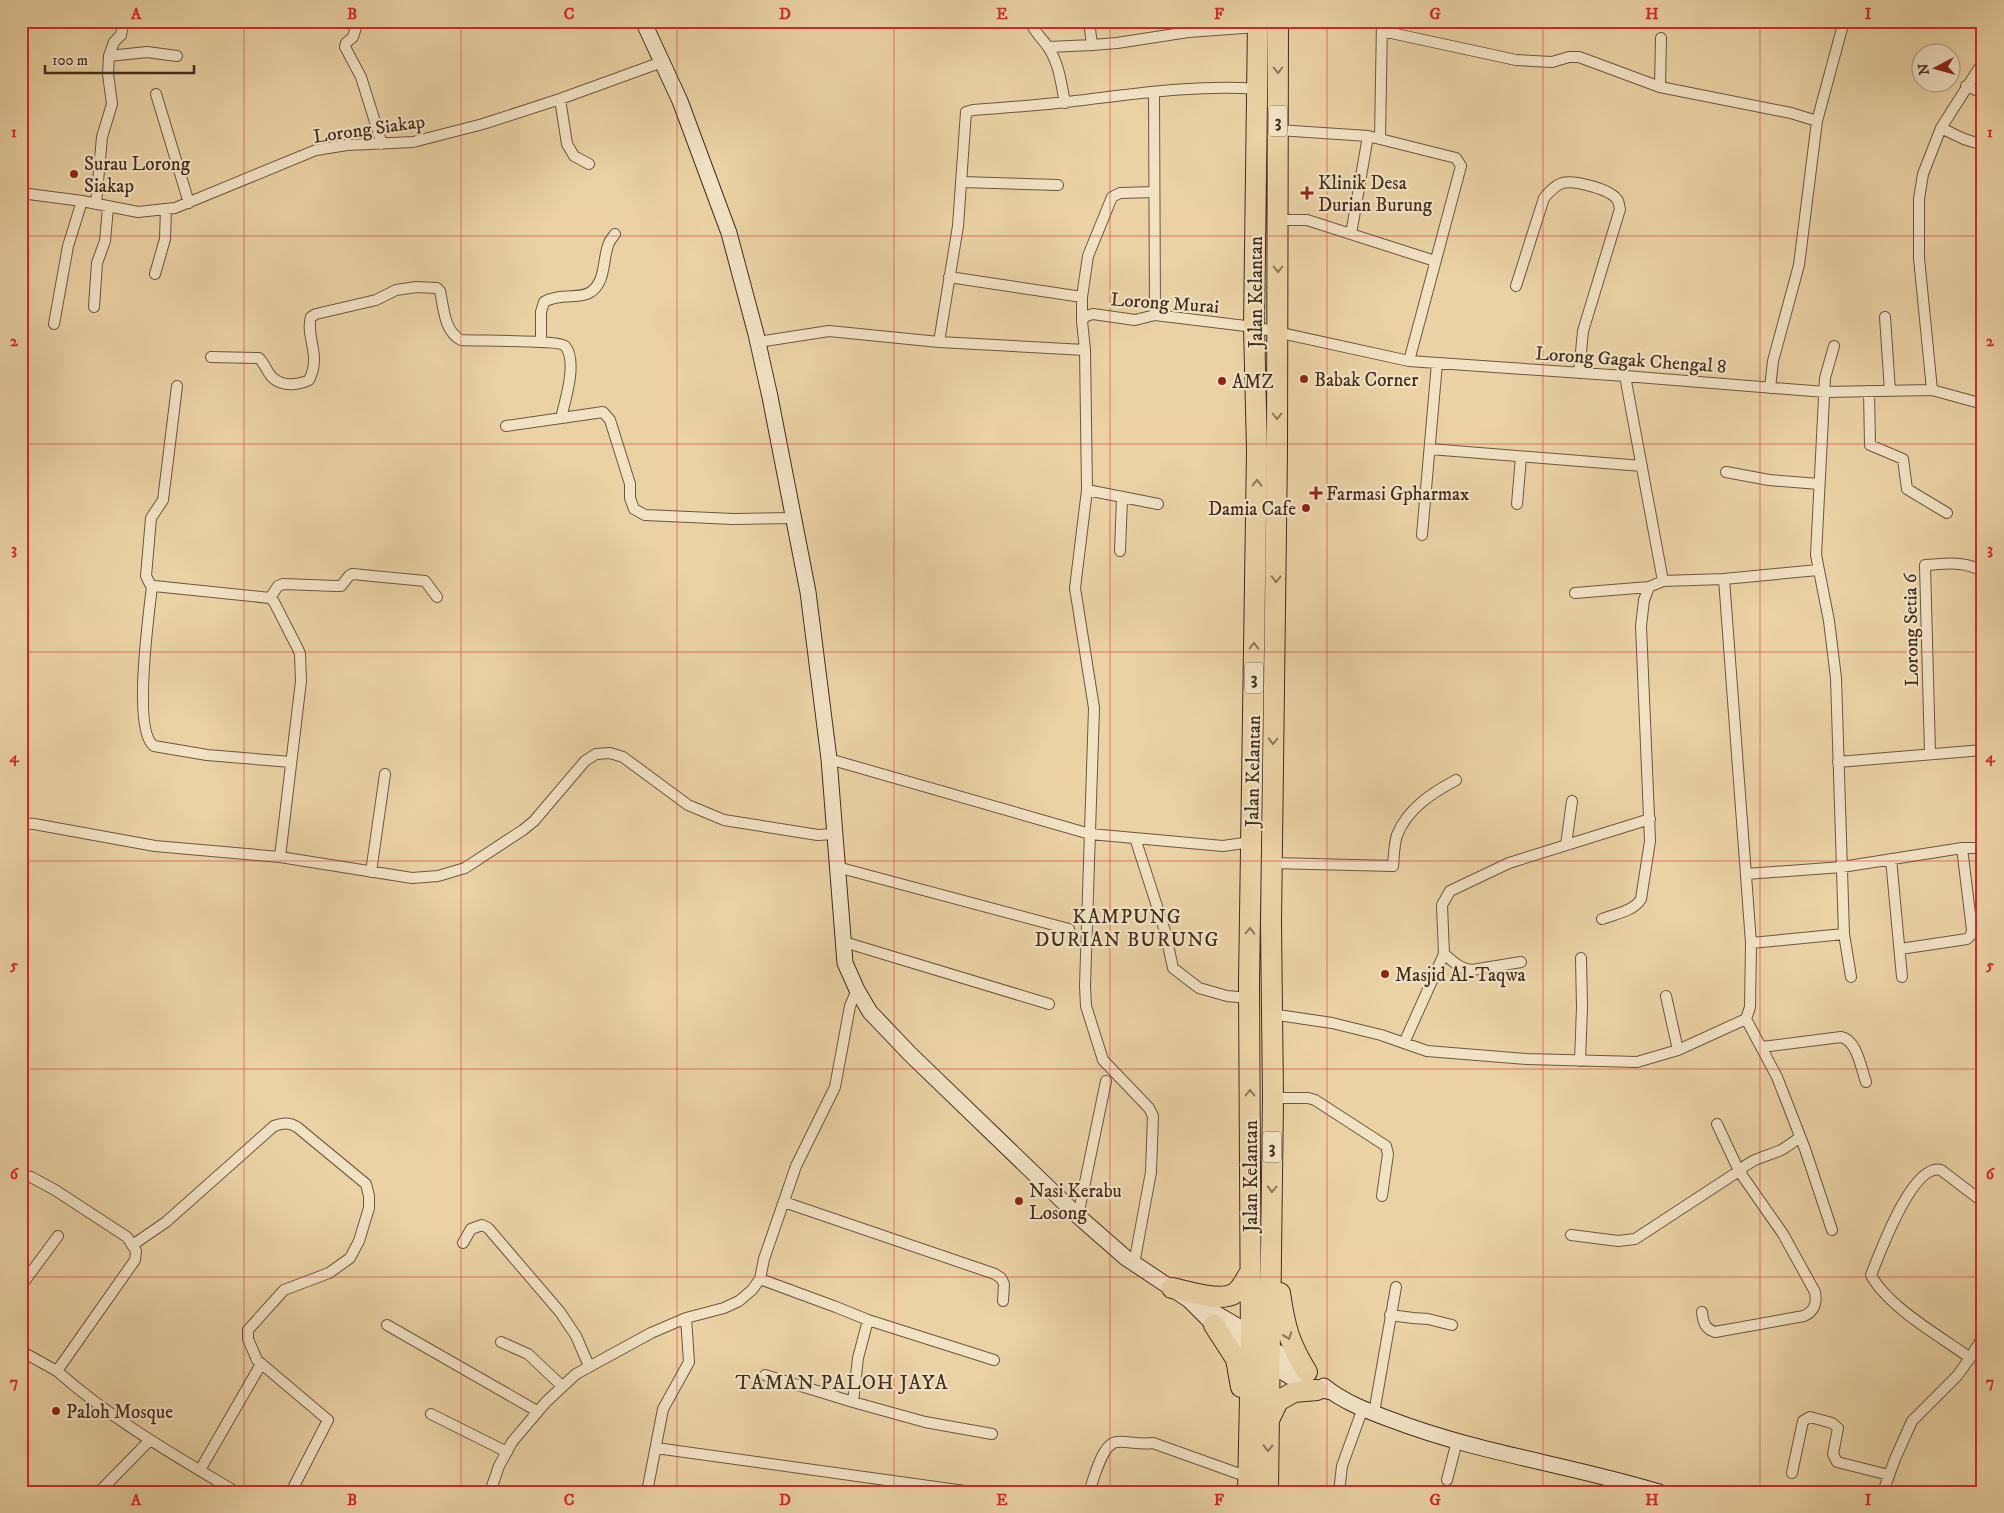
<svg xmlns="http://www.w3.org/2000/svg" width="2004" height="1513" viewBox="0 0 2004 1513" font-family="'IM FELL DW Pica',serif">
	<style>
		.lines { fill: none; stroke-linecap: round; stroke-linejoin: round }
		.street-casing { stroke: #6d5640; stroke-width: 12 }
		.secondary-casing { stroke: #432c1f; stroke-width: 17 }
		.highway-casing { stroke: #432c1f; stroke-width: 22 }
		.street { stroke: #f1e2c4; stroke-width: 10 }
		.secondary { stroke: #f1e2c4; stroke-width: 15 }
		.highway { stroke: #ead2a4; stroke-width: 20 }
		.oneway { stroke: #8e775b }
		.grid { fill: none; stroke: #d62828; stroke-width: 1; stroke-opacity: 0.55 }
		.poi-dot { fill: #8f2418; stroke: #f1e2c4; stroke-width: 2 }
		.labels { text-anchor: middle; stroke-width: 4.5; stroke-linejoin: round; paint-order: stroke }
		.shield { fill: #f1e2c4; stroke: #776350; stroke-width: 1 }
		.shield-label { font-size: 18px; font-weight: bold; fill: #432c1f }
		.street-label { font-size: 19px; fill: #432c1f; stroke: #f1e2c4 }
		.poi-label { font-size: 19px; fill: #432c1f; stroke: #f1e2c4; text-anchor: start }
		.neighbourhood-label { font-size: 20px; letter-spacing: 1px; fill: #432c1f; stroke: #f1e2c4 }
		.neatline { fill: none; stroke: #d62828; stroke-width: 2 }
		.grid-label { font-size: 16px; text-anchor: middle; font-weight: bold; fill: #d62828 }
	</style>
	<rect width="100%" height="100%" fill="#ead2a4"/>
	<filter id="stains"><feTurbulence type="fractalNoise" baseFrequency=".004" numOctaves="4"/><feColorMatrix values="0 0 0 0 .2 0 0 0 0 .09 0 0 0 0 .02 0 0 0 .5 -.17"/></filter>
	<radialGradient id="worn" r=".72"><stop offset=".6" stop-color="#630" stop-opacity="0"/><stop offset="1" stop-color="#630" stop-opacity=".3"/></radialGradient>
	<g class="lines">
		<g class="street-casing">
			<path id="street" d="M358,21L353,37L346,43L345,47L361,77L382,144
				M1030,21C1034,32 1042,38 1048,47C1059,63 1061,83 1065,103
				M1089,21L1092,45L1117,43L1188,32L1258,27
				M1187,21L1188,32
				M1382,31L1516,60L1552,62L1569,57H1579L1660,87
				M1661,38L1660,87L1791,113L1817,121L1799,265L1773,361L1770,388
				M1049,47L1092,45
				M109,56L147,52L177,56
				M1966,86L1983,93
				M1154,93L1155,315
				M156,94L189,203
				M560,99L567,144L574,156L589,164
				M1817,121L1844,21
				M1941,128L1964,139L1983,145
				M1278,130L1368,136L1456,158L1461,166L1409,361
				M1380,139L1382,21
				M962,182L1058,185
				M21,193L82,201L138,212L175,208L316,150L347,145L413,142L483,124L560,99L662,62
				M96,204L102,137L112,104L108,74L109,56L114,42L121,35L123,24L121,21
				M1278,220H1307L1435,261
				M1351,234L1368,136
				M155,274L165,239L166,209
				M949,277L1082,297
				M1516,286L1544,198C1549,192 1554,186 1562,183C1574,180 1612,189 1618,201C1619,203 1619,206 1620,209L1583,331L1579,373
				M94,307L97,263L105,241L108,207
				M1885,317L1890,391
				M1082,321L1086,316L1093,314L1135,320L1155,315L1254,327L1409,361L1625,376L1825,392L1932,390L1983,404
				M54,324L68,246L82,201
				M541,342V312L544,302C559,293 579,299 589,293C607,283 602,258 609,243C610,240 613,237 615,234
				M758,342L829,331L939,342L1085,350
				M939,342L958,226L966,112L973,110C1001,108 1029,106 1057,103C1123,96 1191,84 1258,89
				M1834,346L1825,378L1816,555L1829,621L1836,678L1844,934L1851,977
				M211,357L259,358C265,364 268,374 273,378C283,387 298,385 309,380C322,355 305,337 311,317L316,314L376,300L396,290L416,287L437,288L440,291C444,309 444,331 461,340C475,341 560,340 565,346C578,361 565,401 561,418
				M1625,376L1663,581
				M177,386L163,500L151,518L146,576L150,584L154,586L270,598L274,602L298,649L300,654L301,681L280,857
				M1932,390L1919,258V199L1923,174L1941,128L1983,62
				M1869,391L1870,445L1903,459L1907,489L1947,513
				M506,426L603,412L610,420L630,484V498L634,509L645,515L733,519L794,518
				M1430,449L1642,466
				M1726,472L1769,480L1819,484
				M1087,490L1158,504
				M1517,504L1521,457
				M1422,535L1437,363
				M1120,551L1122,498
				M1724,579L1751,943L1750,1007L1746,1019L1777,1077L1805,1149L1832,1230
				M152,586C149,614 132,731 154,746L207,755L291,762
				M1575,593L1649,587
				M270,598L278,586L283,584L336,586H341L349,576L352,574L425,581L437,597
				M1930,753L1925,565C1944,564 1966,560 1983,572
				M829,759L1090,834L1223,846L1251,842
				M1838,762L1983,750
				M21,823L34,824L155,846L280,857L412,878L438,876L465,868L523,830L534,821L585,761L596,754L610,753L623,757L688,805L724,820L818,835L834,834
				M1135,838L1165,931L1173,968L1199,988L1227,996L1249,998
				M1566,845L1572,801
				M1891,859L1902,977
				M1272,863L1393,866C1394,856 1394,844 1397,835C1408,808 1432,793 1456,780
				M837,867L1069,929
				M371,872L385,774
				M1746,874L1842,867L1962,848H1983
				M1602,919C1615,914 1634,911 1641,899L1650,841L1641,626L1644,600L1649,587L1663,581L1724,579L1818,570
				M844,942L1049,1004
				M1751,943L1844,934
				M1900,949L1967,939L1971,935L1972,930L1962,848
				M1444,954C1454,962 1460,969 1472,970L1521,962
				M1666,996L1678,1050
				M1271,1014L1332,1023L1381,1035L1427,1051L1527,1059L1637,1062L1678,1050L1746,1019
				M1404,1043L1444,954L1442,905L1450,891L1509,863L1650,819
				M1762,1047L1841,1037C1857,1040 1861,1068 1866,1082
				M1580,1061L1582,1007L1581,958
				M1273,1098H1308L1315,1100L1386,1146L1388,1154L1382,1196
				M21,1175L31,1177L55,1190L127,1237L136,1251L135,1260L57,1371C111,1419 174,1455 236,1492
				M784,1202L995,1274L1001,1278L1004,1284L1003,1301
				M1078,1216L1106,1081
				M1571,1235L1618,1241L1635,1239L1739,1171C1751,1159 1764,1157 1779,1151C1786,1148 1793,1142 1799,1138
				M463,1243L471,1229L482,1225L488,1228L560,1312L576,1336L589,1366
				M134,1244L166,1222L274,1126C283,1123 289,1122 297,1127L366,1184L369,1196V1208L359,1241L350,1258L329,1273L284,1290L248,1330V1339L257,1360L328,1420L291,1492
				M1134,1264L1151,1172L1153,1116L1149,1108L1103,1060L1086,1006L1085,986L1094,708L1075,588L1087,490L1085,350L1082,321V297L1088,256L1112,197L1120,193L1154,192
				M760,1279L836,1307L868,1320L994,1360
				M21,1286L58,1236
				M1702,1312C1703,1322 1705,1329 1715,1332L1804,1316C1815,1311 1817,1303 1815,1292L1783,1234L1739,1171L1717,1124
				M1390,1315L1413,1318L1428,1319L1452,1325
				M387,1325L537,1411
				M501,1342L528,1354L562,1386
				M21,1351L57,1371
				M1970,1358C1940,1336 1888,1307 1871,1275C1880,1253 1912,1163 1941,1170L1983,1202
				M765,1375L853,1402L925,1422L992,1434
				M853,1402L858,1358L868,1320
				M1374,1413L1396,1287
				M431,1414L507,1452
				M656,1448L972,1492
				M200,1470L261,1364
				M1792,1473L1803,1421L1810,1417L1832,1423L1838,1428L1833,1454L1837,1462L1889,1475
				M1447,1480L1457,1441
				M99,1492L150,1440
				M490,1492L499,1466L512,1442L546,1402L576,1374L651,1333L686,1318L724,1308L739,1301L752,1290L760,1279L764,1259L796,1166L835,1087L850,1006L857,990
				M647,1492L663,1409L689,1362L686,1318
				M1089,1492C1094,1479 1102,1443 1117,1442C1129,1441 1140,1445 1153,1443L1248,1477
				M1339,1492L1342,1466L1363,1408
				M1883,1492L1895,1459L1912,1421L1957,1376L1970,1358L1983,1337"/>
		</g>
		<g class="secondary-casing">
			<path id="secondary" d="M643,21L680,101L729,233L756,334L770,397L808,592L829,759L845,963L857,990L870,1012L910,1054L1078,1216L1126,1258L1189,1300L1214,1325L1269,1364L1306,1386L1331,1392
				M1200,1304L1251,1334L1304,1371
				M1324,1386C1343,1402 1370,1412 1392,1420C1478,1453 1571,1465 1659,1492"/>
		</g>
		<g class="highway-casing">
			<path id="highway" d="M1172,1288C1188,1291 1221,1303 1235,1293C1241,1289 1245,1280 1249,1274
				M1280,1293C1285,1327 1289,1343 1307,1372
				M1214,1325L1236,1359L1241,1387
				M1269,1420L1278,1401L1294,1392L1317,1390
				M1248,1492L1251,1351L1249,982L1257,450L1254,327L1258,21
				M1268,1492L1273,1098L1271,923L1277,451L1278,21"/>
		</g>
		<use href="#street" class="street"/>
		<use href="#secondary" class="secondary"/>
		<use href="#highway" class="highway"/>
	</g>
	<defs><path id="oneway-chevron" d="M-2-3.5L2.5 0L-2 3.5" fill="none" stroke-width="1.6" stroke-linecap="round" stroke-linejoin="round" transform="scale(1.25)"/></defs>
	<g class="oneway">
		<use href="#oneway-chevron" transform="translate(1278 70) rotate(90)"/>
		<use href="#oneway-chevron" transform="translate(1278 269) rotate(90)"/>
		<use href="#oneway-chevron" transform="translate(1277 416) rotate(90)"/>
		<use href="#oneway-chevron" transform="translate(1257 483) rotate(-89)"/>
		<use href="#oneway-chevron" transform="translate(1276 579) rotate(91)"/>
		<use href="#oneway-chevron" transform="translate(1254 646) rotate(-89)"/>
		<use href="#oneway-chevron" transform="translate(1273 741) rotate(91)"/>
		<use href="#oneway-chevron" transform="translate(1250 931) rotate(-89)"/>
		<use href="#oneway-chevron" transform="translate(1250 1093) rotate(-90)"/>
		<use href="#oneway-chevron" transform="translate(1272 1189) rotate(91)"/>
		<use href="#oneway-chevron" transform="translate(1288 1336) rotate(70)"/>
		<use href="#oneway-chevron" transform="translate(1268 1448) rotate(91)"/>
	</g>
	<path class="grid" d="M244,21V1492M461,21V1492M677,21V1492M894,21V1492M1110,21V1492M1327,21V1492M1543,21V1492M1760,21V1492M21,236H1983M21,444H1983M21,652H1983M21,861H1983M21,1069H1983M21,1277H1983"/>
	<g class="poi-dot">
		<circle cx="74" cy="174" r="5"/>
		<path d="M1304.5 185.5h5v5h5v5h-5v5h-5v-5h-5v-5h5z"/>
		<circle cx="1304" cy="379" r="5"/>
		<circle cx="1222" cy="381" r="5"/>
		<path d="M1313.5 485.5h5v5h5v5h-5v5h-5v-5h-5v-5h5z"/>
		<circle cx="1306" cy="508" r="5"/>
		<circle cx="1385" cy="974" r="5"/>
		<circle cx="1019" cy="1201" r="5"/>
		<circle cx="56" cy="1411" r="5"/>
	</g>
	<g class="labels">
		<g class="shield">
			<rect x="1269" y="105.5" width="18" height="31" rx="4"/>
			<rect x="1245" y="662.5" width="18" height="31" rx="4"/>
			<rect x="1263" y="1131.5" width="18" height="31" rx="4"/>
		</g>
		<g class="shield-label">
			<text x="1278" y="127">3</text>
			<text x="1254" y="684">3</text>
			<text x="1272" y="1153">3</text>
		</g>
		<g class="street-label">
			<text transform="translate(369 128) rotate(-8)" y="7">Lorong Siakap</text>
			<text transform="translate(1255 292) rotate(-90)" y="7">Jalan Kelantan</text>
			<text transform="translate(1165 302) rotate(4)" y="7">Lorong Murai</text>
			<text transform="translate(1631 359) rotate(4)" y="7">Lorong Gagak Chengal 8</text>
			<text transform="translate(1910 630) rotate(-91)" y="7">Lorong Setia 6</text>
			<text transform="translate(1252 771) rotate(-89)" y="7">Jalan Kelantan</text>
			<text transform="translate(1250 1176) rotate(-90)" y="7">Jalan Kelantan</text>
		</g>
		<g class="poi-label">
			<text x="84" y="170">Surau Lorong<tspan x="84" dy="22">Siakap</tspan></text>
			<text x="1318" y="189">Klinik Desa<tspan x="1318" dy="22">Durian Burung</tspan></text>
			<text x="1314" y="386">Babak Corner</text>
			<text x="1232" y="388">AMZ</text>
			<text x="1326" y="500">Farmasi Gpharmax</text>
			<text x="1296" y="515" text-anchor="end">Damia Cafe</text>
			<text x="1395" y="981">Masjid Al-Taqwa</text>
			<text x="1029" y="1197">Nasi Kerabu<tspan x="1029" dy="22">Losong</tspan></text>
			<text x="66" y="1418">Paloh Mosque</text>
		</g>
		<g class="neighbourhood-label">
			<text x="1127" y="923">KAMPUNG<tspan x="1127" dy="23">DURIAN BURUNG</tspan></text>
			<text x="842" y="1389">TAMAN PALOH JAYA</text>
		</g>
	</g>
	<rect width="2004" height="1513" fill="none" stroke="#ead2a4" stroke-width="55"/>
	<g transform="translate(1936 68) rotate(264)"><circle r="24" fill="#f1e2c4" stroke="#ab9982"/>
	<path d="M0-4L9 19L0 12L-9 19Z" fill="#8f2418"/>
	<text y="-8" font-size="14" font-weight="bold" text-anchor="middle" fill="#432c1f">N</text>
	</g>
	<path d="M45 65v8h149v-8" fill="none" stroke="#432c1f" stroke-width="2.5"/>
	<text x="52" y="65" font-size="15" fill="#432c1f" stroke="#f1e2c4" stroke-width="4" paint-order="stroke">100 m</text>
	<rect x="28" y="28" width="1948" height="1458" class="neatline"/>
	<g class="grid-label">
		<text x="136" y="19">A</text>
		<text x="352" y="19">B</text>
		<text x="569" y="19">C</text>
		<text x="785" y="19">D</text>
		<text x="1002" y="19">E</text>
		<text x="1219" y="19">F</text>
		<text x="1435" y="19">G</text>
		<text x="1652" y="19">H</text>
		<text x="1868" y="19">I</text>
		<text x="14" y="137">1</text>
		<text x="1990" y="137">1</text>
		<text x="14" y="346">2</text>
		<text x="1990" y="346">2</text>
		<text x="14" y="554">3</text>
		<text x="1990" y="554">3</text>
		<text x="14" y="762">4</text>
		<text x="1990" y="762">4</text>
		<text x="14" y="970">5</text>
		<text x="1990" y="970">5</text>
		<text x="14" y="1179">6</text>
		<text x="1990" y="1179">6</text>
		<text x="14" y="1387">7</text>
		<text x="1990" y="1387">7</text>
		<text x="136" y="1505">A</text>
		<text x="352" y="1505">B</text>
		<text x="569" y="1505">C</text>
		<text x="785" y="1505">D</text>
		<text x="1002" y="1505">E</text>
		<text x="1219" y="1505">F</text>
		<text x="1435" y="1505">G</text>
		<text x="1652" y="1505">H</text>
		<text x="1868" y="1505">I</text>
	</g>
	<rect width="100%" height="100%" filter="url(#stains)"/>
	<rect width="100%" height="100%" fill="url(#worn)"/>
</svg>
